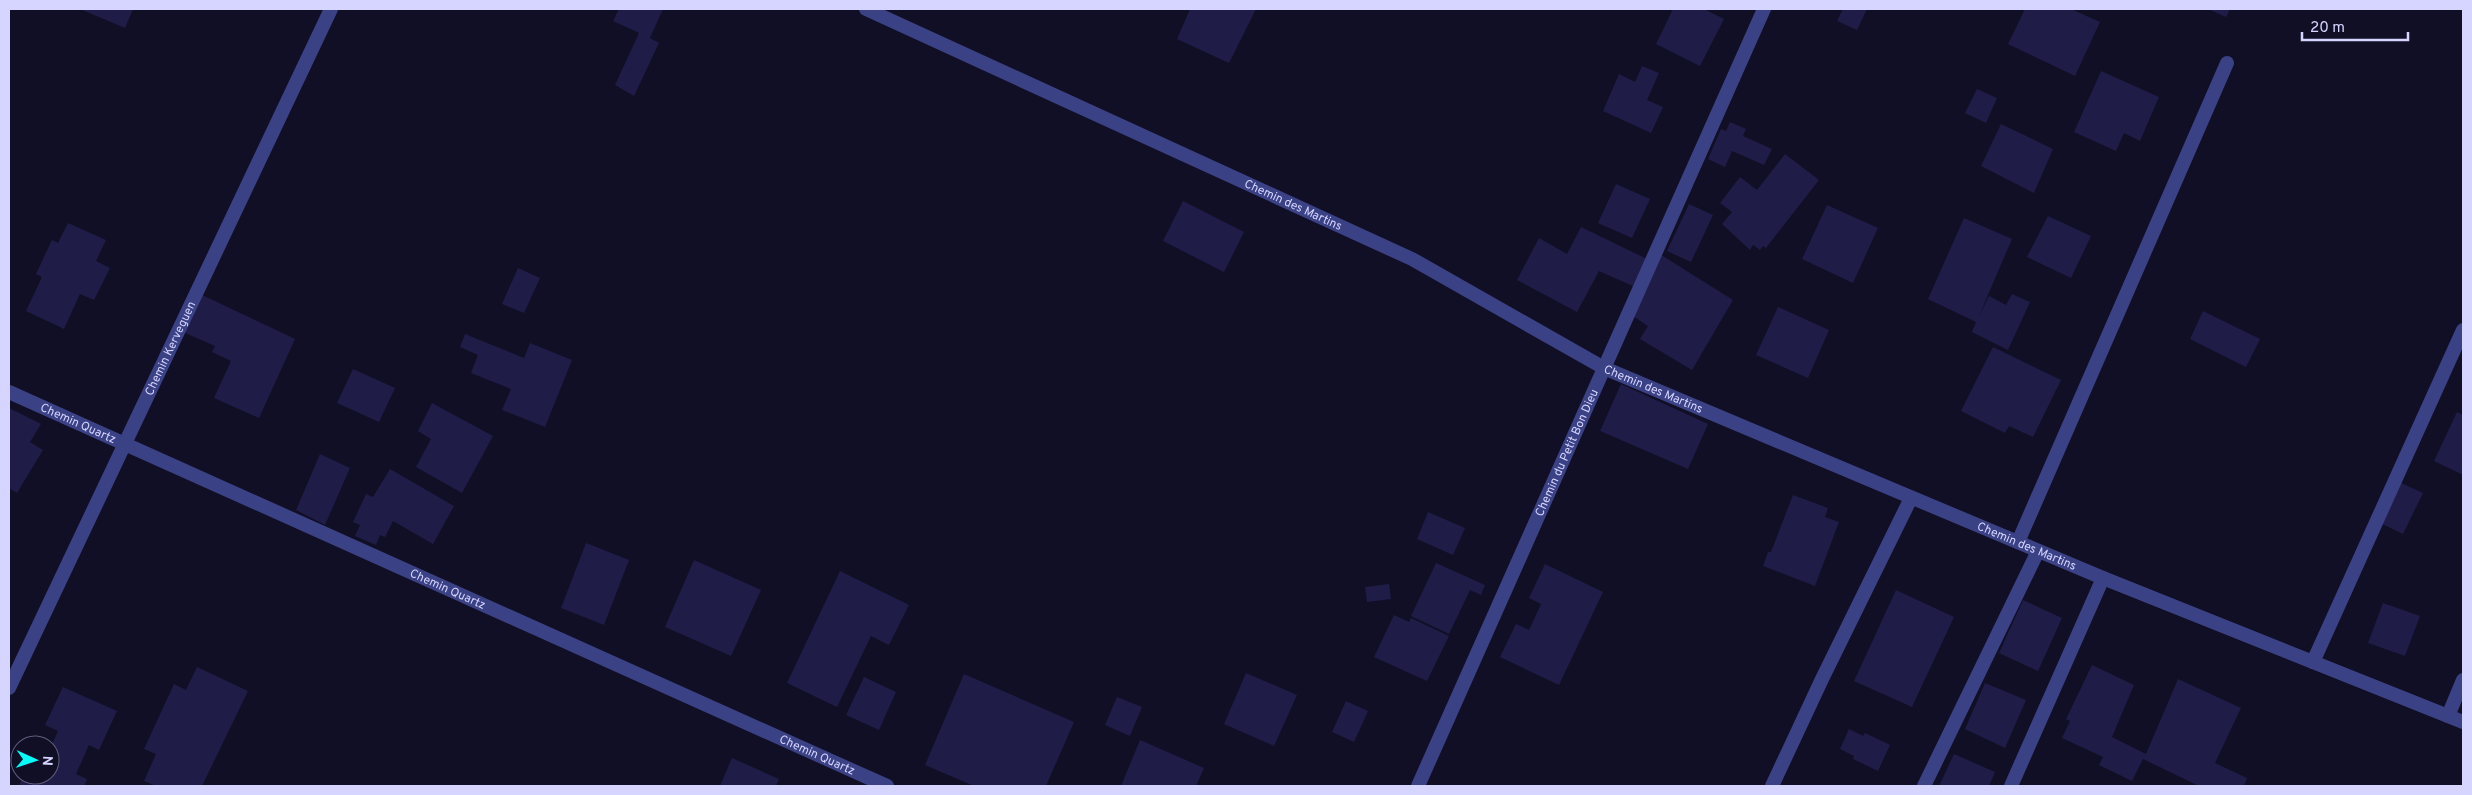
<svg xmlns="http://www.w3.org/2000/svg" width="2472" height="795" viewBox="0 0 2472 795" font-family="Overpass,sans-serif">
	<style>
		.building { fill: #1f1c47 }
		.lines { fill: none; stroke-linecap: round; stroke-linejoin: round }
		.minor { stroke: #3b4185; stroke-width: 14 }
		.labels { text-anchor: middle; stroke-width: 4; stroke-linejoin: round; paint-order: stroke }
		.street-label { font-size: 12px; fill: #d5d5ff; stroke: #110f26 }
	</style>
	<rect width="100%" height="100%" fill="#110f26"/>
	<path class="building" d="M80,9H133L125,28Z
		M619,9H663L650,38L659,43L634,96L615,85L639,33L613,21Z
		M1190,9H1256L1229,63L1177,39Z
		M1673,9H1704L1724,19L1700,66L1656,44Z
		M1843,9H1867L1857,30L1837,21Z
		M2025,9H2071L2100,22L2075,76L2008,44Z
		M2208,9H2230L2226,17Z
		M1642,66L1659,73L1647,100L1663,107L1651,133L1603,111L1619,74L1635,82Z
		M2101,71L2159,97L2140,141L2124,133L2116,151L2074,132Z
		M1977,89L1997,98L1986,123L1965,113Z
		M1730,122L1746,129L1743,136L1772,149L1764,165L1732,151L1725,167L1708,159L1721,129L1726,131Z
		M2001,124L2053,149L2034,193L1981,166Z
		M1785,154L1819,180L1766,248L1763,246L1760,250L1753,245L1750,250L1722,224L1732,212L1720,203L1740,177L1757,190Z
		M1616,184L1650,199L1632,238L1598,223Z
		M1183,201L1244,232L1224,272L1163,241Z
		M1689,204L1713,215L1691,262L1667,251Z
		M1827,205L1878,228L1853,283L1802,259Z
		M2048,216L2091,236L2071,278L2027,257Z
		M1964,218L2012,239L1979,316L1989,296L2006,305L2012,294L2030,302L2008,350L1972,332L1976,322L1928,299Z
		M68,223L106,240L96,261L110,268L94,300L80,294L64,329L26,311L42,277L36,274L52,240L58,243Z
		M1581,227L1647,259L1635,287L1599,271L1577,312L1517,280L1539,238L1567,254Z
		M1658,253L1733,300L1692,370L1640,339L1648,326L1633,316Z
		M518,268L540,278L524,313L502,304Z
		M200,294L295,339L259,418L214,398L231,361L212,352L215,346L183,332Z
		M1778,307L1829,330L1808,378L1756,355Z
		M2203,311L2260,339L2246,367L2190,339Z
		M465,334L524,358L530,343L572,360L545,427L502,410L511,389L471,373L478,355L460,347Z
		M1993,347L2061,380L2033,437L2009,426L2005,433L1961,411Z
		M353,369L395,388L379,422L337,403Z
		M1621,384L1708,424L1688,469L1600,431Z
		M432,403L493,436L462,493L416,467L431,439L418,431Z
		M9,408L41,424L30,442L43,450L17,493L9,488Z
		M2457,412L2463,415V475L2434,461Z
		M320,454L350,468L325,525L296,510Z
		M390,469L454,506L433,544L393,521L385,537L380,535L376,545L355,536L360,525L353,522L366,494L373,497Z
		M2397,481L2423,493L2403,534L2378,522Z
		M1793,495L1828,508L1825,517L1839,522L1815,586L1763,566L1768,552H1771Z
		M1428,512L1465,528L1453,555L1417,539Z
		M586,543L629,560L604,625L561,608Z
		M694,560L761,590L731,656L665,627Z
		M1436,563L1485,585L1481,595L1470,590L1449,634L1411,616Z
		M1545,564L1603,592L1559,685L1500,657L1516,624L1529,630L1541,604L1529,598Z
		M840,571L909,605L889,645L871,636L837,707L787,683Z
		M1389,584L1391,599L1367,602L1365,587Z
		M1896,590L1954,617L1912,707L1854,681Z
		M2023,600L2062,618L2038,671L1999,653Z
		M2383,603L2420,616L2405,656L2368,643Z
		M1394,615L1409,622L1411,618L1449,636L1427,681L1374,657Z
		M2092,665L2134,685L2112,737L2146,754L2178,679L2241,708L2215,763L2247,778L2244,786H2199L2143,759L2132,781L2099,765L2103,757L2062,738L2070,721L2066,719Z
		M197,667L248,691L202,786H156L144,781L156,754L144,749L174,684L186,690Z
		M1246,673L1297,695L1274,746L1224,724Z
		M964,674L1074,722L1046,786H974L925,765Z
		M864,677L896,692L879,730L846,715Z
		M1985,683L2026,700L2005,748L1965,729Z
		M63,687L117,711L99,750L89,745L76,774L87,779L84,786H19L23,775H50V749L58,731L45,725Z
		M1117,697L1142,707L1130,736L1105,725Z
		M1346,701L1368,711L1354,742L1332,732Z
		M1849,729L1863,736L1865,733L1890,745L1878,771L1853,759L1854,756L1840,749Z
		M1140,740L1204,768L1196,786H1121Z
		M1954,754L1995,772L1989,786H1939Z
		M732,758L779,779L776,786H720Z"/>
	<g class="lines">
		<g class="minor">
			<path id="s1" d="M866,9L1412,259L1604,368L2103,578L2463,722"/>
			<path id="s2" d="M9,392L887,786"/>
			<path d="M2018,542L2227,63"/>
			<path d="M2313,662L2463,330"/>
			<path id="s3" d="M9,688L331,9"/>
			<path d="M2448,716L2463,680"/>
			<path id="s4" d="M1418,786L1764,9"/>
			<path d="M1772,786L1822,679L1911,498"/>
			<path d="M1924,786L2038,551"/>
			<path d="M2011,786L2103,578"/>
		</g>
	</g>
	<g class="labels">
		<g class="street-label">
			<text dy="4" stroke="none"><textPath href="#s1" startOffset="470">Chemin des Martins</textPath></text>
			<text dy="4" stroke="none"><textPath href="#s3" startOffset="376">Chemin Kerveguen</textPath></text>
			<text dy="4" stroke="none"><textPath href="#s1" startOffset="875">Chemin des Martins</textPath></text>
			<text dy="4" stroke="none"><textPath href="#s2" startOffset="76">Chemin Quartz</textPath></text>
			<text dy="4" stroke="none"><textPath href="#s4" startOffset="365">Chemin du Petit Bon Dieu</textPath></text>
			<text dy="4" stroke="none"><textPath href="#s1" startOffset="1280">Chemin des Martins</textPath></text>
			<text dy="4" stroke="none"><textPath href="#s2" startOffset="481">Chemin Quartz</textPath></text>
			<text dy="4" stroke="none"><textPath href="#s2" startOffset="886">Chemin Quartz</textPath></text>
		</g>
	</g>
	<rect width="2472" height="795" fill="none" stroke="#d5d5ff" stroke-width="20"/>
	<g transform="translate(35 760) rotate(93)"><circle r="24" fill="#110f26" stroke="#5f5e7d"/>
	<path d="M0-4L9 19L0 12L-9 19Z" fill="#03fdf9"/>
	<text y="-8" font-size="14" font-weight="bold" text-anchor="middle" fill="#d5d5ff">N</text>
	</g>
	<path d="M2302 32v8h106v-8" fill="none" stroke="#d5d5ff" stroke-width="2.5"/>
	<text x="2310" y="32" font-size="15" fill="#d5d5ff" stroke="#110f26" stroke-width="4" paint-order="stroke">20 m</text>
</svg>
